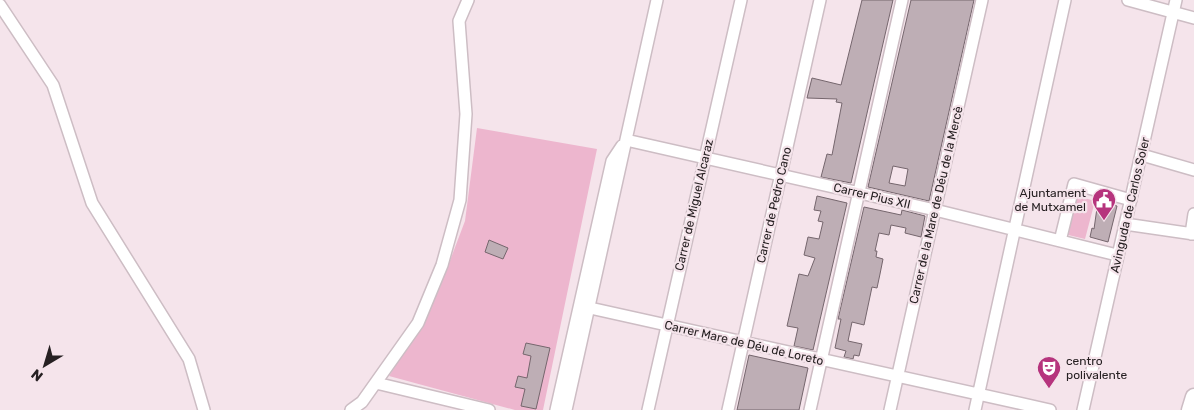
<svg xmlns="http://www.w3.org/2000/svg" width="1194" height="410" viewBox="0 0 1194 410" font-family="Rubik,sans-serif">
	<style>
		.green { fill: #edb6ce }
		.building { fill: #beaeb5; stroke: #75666d; fill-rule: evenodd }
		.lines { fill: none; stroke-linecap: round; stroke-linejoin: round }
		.street-casing { stroke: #cdbdc4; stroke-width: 14 }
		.secondary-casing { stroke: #cdbdc4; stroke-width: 19 }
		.street { stroke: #fff; stroke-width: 11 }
		.secondary { stroke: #fff; stroke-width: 16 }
		.labels { text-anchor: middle; stroke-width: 4.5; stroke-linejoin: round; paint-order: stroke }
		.poi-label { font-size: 12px; fill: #262022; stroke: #f5e4eb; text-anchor: end }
		.street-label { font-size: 12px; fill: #262022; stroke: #f5e4eb }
	</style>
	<rect width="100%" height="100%" fill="#f5e4eb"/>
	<path class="green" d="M477,128L597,149L543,410H515L389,376L418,330L440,287L465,221Z
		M1070,194L1095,201L1085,239L1060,233Z"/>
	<path class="building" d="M862,0H893L851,183L821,177L827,154L832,155L842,103L836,102L837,99L807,98L812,78L841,85Z
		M911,0H974L929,201L868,187ZM893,166L908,169L905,186L889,183Z
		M817,196L847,203L813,350L794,346L798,328L787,326L799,274L808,276L815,258L804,255L808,237L819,239L823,222L818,221L821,211L814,210Z
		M1098,201L1117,206L1108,242L1090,237L1092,228L1094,229Z
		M864,207L901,215L902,210L925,216L921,237L905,233L906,228L891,225L889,235L879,233L875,251H877L876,257L883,259L880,274L877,288L872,287L864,325L852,322L848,341L862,344L859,356L854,355L853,359L844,357L846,351L835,348L841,319H838Z
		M489,240L508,248L503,259L485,252Z
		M526,343L550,348L536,409L521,406L525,389L515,387L518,376L527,378L531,356L523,354Z
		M749,355L808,368L799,410H737Z"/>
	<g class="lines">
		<g class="street-casing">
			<path id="street" d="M1128,0L1194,18
				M0,5L53,85L92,203L189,359L204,410
				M626,140L935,210L1117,255
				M1142,155L1194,170
				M1125,224L1194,234
				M1191,234L1194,214
				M1060,241L1074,184L1131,200
				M590,308L1050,410
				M376,383L489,410
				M351,410L362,402L418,323L442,265L460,200L466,114L459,21L468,0
				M556,410L612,161L622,146
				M566,410L657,0
				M648,410L741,0
				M728,410L820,0
				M810,410L902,0
				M890,410L982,0
				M975,410L1065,0
				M1083,410L1176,0"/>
		</g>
		<g class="secondary-casing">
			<path id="secondary" d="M1190,410L1194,397"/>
		</g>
		<use href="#street" class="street"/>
		<use href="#secondary" class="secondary"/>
	</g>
	<defs>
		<g id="civic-pin" transform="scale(1.25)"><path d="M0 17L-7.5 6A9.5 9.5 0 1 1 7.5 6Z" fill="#b6347d" stroke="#f5e4eb"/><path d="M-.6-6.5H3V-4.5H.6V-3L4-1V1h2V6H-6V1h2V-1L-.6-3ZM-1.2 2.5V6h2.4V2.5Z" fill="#fff"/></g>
		<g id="theatre-pin" transform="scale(1.25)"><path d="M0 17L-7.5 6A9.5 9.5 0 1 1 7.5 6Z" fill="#b6347d" stroke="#f5e4eb"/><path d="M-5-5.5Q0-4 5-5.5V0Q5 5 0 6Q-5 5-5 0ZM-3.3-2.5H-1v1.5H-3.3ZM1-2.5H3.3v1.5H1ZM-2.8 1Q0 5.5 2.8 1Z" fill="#fff"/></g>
	</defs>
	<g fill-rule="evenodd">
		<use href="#civic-pin" x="1104" y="200"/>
		<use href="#theatre-pin" x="1049" y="368"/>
	</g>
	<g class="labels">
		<g class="poi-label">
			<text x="1086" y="197">Ajuntament<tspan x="1086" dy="14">de Mutxamel</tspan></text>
			<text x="1066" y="365" text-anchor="start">centro<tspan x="1066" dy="14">polivalente</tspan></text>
		</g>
		<g class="street-label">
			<text transform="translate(872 196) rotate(13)" y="4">Carrer Pius XII</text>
			<text transform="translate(694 205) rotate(-77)" y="4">Carrer de Miguel Alcaraz</text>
			<text transform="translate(774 205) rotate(-77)" y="4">Carrer de Pedro Cano</text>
			<text transform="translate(936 205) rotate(-77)" y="4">Carrer de la Mare de Déu de la Mercè</text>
			<text transform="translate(1130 205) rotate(-77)" y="4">Avinguda de Carlos Soler</text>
			<text transform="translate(744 343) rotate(13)" y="4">Carrer Mare de Déu de Loreto</text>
		</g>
	</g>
	<g transform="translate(45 365) rotate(218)" stroke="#f5e4eb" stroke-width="4" paint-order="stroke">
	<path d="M0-4L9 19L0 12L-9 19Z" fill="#262022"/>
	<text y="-8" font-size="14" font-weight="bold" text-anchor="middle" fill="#262022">N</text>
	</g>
</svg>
